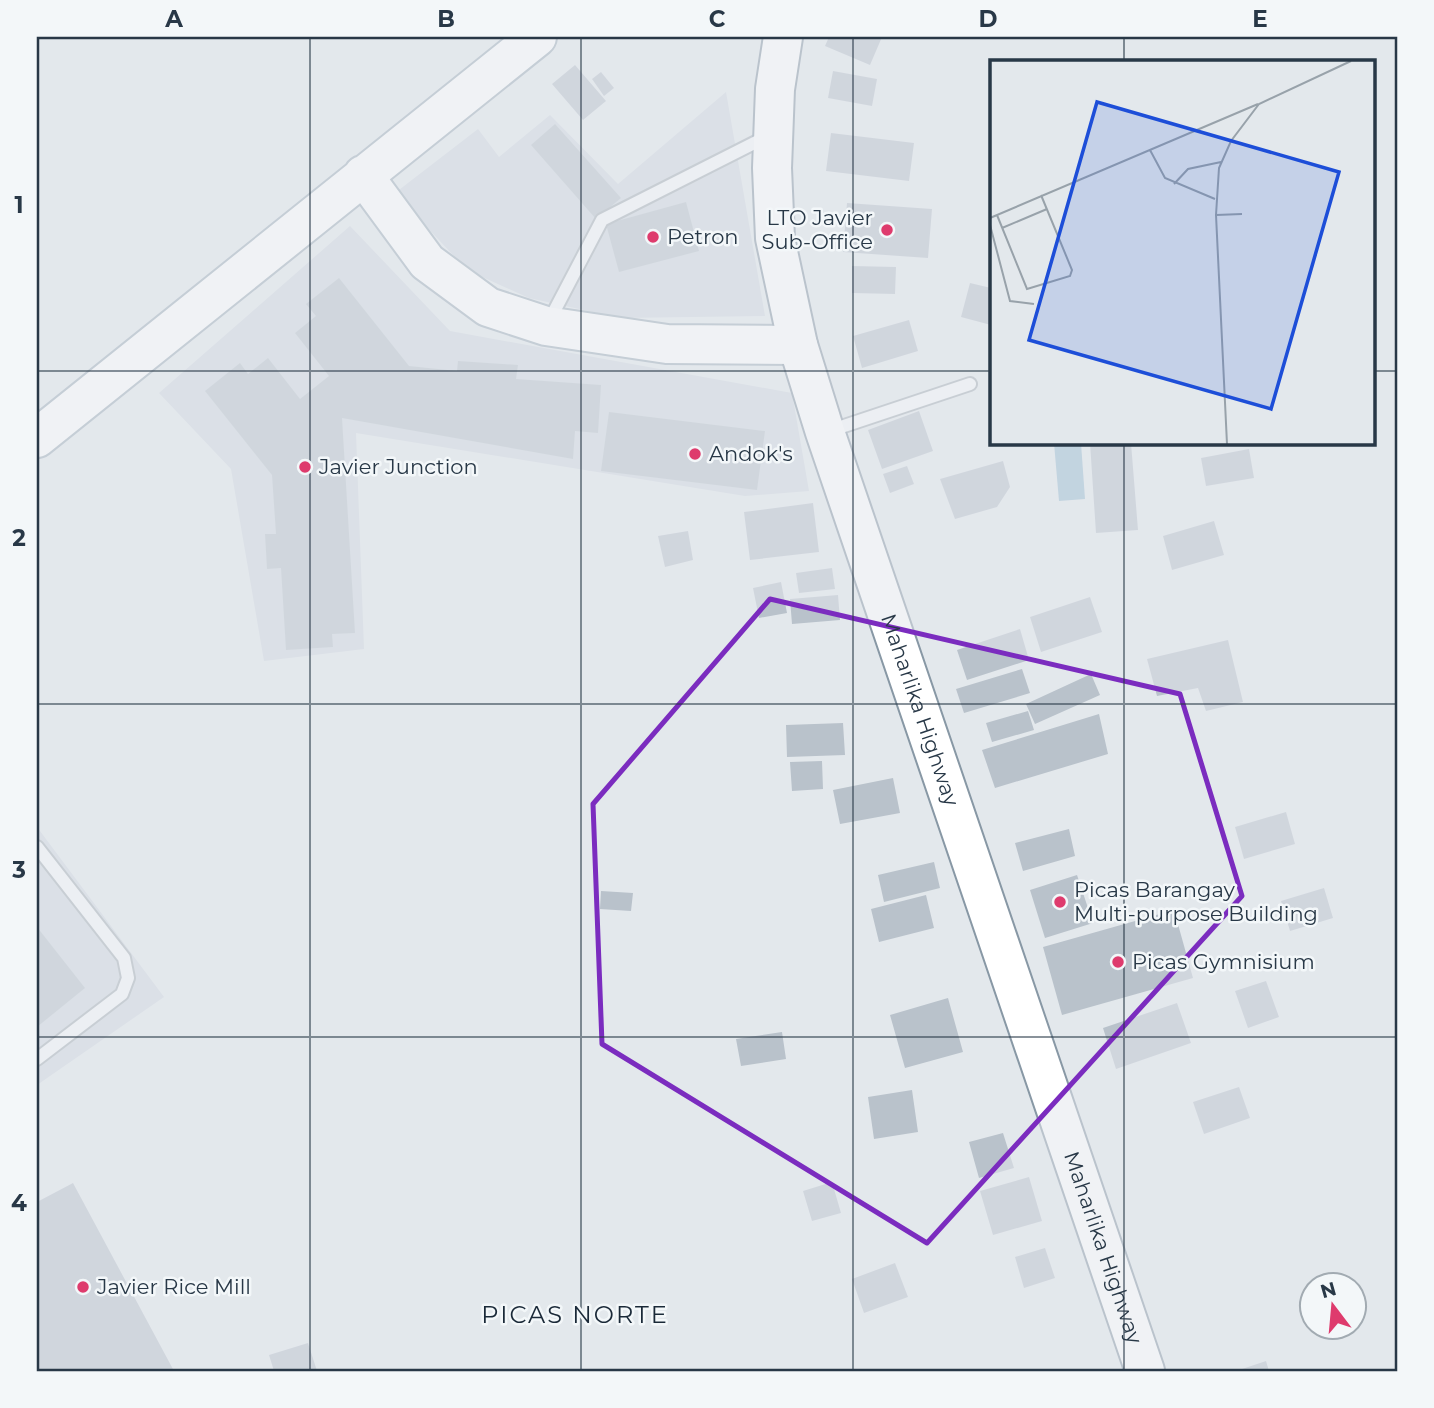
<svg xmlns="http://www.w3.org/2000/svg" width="1434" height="1408" viewBox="0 0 1434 1408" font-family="Montserrat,sans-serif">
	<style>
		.built { fill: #d0d8df }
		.water { fill: #9abdd0 }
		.building { fill: #b9c2cb }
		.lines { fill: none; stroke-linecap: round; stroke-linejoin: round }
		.lane-casing { stroke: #a7b0b7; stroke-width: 16 }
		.primary-casing { stroke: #a0afba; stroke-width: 42 }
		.highway-casing { stroke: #8898a5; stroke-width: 42 }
		.lane { stroke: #f6f8fa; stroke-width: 12 }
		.primary { stroke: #fff; stroke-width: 38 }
		.highway { stroke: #fff; stroke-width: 38 }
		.marked { fill: none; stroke: #7b2cbf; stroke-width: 5; stroke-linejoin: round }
		.grid { fill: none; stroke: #283847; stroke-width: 2; stroke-opacity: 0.55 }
		.poi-dot { fill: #de3b6d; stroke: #f3f7f9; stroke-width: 2.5 }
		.labels { text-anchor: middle; stroke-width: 5; stroke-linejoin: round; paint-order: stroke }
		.poi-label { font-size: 21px; fill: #283847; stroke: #f3f7f9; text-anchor: start }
		.street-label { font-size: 21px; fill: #283847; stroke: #f3f7f9 }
		.quarter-label { font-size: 24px; letter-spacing: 2px; fill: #1a2938; stroke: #f3f7f9 }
		.inset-road { fill: none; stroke: #98a2aa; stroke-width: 2 }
		.view { fill: #1d4ed8; fill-opacity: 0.15; stroke: #1d4ed8; stroke-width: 3.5 }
		.inset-edge { fill: none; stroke: #283847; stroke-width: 3.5 }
		.neatline { fill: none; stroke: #283847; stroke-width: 2.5 }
		.grid-label { font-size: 23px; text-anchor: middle; font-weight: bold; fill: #283847 }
	</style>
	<rect width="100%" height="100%" fill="#e3e8ec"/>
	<path class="built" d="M726,92L765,316L620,318L529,298L467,270L395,193L478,129L499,157L550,115L618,184Z
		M350,226L450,331L792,393L809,491L745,496L356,433L364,649L264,661L231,469L159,393Z
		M37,827L164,997L37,1085Z"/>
	<path class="water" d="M1054,443H1081L1085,499L1059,501Z"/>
	<path class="building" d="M829,37H882L870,65L825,46Z
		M575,65L606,101L583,120L552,84Z
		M833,71L877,79L872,106L828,98Z
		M601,72L614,88L604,96L592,79Z
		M555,124L621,198L596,219L531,145Z
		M831,133L914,143L909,181L826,171Z
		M686,202L699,251L619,272L606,224Z
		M847,203L932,209L928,258L843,252Z
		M852,266L896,267L895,294L852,293Z
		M339,278L409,366L457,371L458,361L518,365L516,379L601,385L598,433L575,431L573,459L342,418L355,633L332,634L333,647L286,650L281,568L267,569L265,534H276L272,475L205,391L240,363L248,374L268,358L300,399L329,376L295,333L316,316L306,304Z
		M970,283L991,288V325L961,317Z
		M909,320L918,351L862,368L853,336Z
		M919,411L933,451L882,469L868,430Z
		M609,412L765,431L757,490L601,471Z
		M1090,443H1131L1138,530L1096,533Z
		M1249,449L1254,478L1206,486L1201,458Z
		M1003,461L1010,487L997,507L955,519L940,479Z
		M907,466L914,484L890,493L883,474Z
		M813,503L819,552L750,560L744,512Z
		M1214,521L1224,555L1172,570L1163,536Z
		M688,531L693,560L665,567L658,536Z
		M832,568L835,589L799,593L796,573Z
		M781,582L787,613L759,618L753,588Z
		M838,595L840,620L792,624L790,599Z
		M1090,597L1102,632L1041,652L1030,617Z
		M1020,629L1029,660L967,680L957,650Z
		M1228,640L1243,702L1206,711L1198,688L1157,696L1147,659Z
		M1022,669L1030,693L964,713L956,689Z
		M1091,674L1100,695L1035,724L1026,704Z
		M1028,711L1034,730L992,742L986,723Z
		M1099,714L1108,754L995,788L982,750Z
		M843,723L845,755L787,757L786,725Z
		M822,761L823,789L792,791L790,762Z
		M893,778L900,813L840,824L833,790Z
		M1286,812L1295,844L1244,859L1235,827Z
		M1069,829L1075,856L1023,871L1015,843Z
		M934,862L940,888L884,902L878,875Z
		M1077,875L1093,923L1045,938L1030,890Z
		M1324,888L1333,918L1290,931L1281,901Z
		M601,891L633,893L631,911L600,909Z
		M926,895L934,928L879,942L871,909Z
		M1174,910L1193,978L1062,1015L1043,947Z
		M37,927L85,988L37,1027Z
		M1266,981L1279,1017L1248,1028L1235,991Z
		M948,998L963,1052L905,1068L890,1015Z
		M1177,1003L1191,1043L1116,1069L1103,1028Z
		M782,1032L786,1059L741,1066L736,1039Z
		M1239,1087L1250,1118L1204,1134L1193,1102Z
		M912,1090L918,1132L874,1139L868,1097Z
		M1003,1133L1014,1168L979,1178L969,1142Z
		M1029,1177L1042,1221L993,1235L980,1191Z
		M832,1182L841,1213L812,1221L803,1191Z
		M73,1183L174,1371H37V1202Z
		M1045,1248L1055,1278L1024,1288L1015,1257Z
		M895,1263L908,1297L864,1313L852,1279Z
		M308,1343L317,1371H274L269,1355Z
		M1266,1361L1269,1371H1236Z"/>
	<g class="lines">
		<g class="lane-casing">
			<path id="lane" d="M548,323L602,220L766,137
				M829,431L970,384
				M37,847L124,958L128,978L122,994L37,1059"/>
		</g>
		<g class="primary-casing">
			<path id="primary" d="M363,175L427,262L488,307L546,326L667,344L798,345
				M37,438L537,37"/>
		</g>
		<g class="highway-casing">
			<g id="highway">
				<path id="s1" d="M783,37L775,89L772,168L775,238L798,345L825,432L1145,1371"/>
			</g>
		</g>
		<use href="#lane" class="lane"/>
		<use href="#primary" class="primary"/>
		<use href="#highway" class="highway"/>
	</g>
	<path d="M0 0H1434V1408H0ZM770,599L1180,694L1242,896L927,1243L602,1044L593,804Z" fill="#e3e8ec" fill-opacity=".55" fill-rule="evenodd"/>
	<path class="marked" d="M770,599L1180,694L1242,896L927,1243L602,1044L593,804Z"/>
	<path class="grid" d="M310,37V1371M581,37V1371M853,37V1371M1124,37V61M37,371H991M1373,371H1397M1124,443V1371M37,704H1397M37,1037H1397"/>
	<g class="poi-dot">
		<circle cx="887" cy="230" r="7"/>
		<circle cx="653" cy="237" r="7"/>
		<circle cx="695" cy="454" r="7"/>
		<circle cx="305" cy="467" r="7"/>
		<circle cx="1060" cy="902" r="7"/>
		<circle cx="1118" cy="962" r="7"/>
		<circle cx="83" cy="1287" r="7"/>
	</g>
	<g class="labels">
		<g class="poi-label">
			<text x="873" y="225" text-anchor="end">LTO Javier<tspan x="873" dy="24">Sub-Office</tspan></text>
			<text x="667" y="244">Petron</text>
			<text x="709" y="461">Andok's</text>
			<text x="319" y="474">Javier Junction</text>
			<text x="1074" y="897">Picas Barangay<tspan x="1074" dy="24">Multi-purpose Building</tspan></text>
			<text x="1132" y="969">Picas Gymnisium</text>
			<text x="97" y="1294">Javier Rice Mill</text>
		</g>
		<g class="street-label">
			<text dy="7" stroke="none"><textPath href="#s1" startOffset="696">Maharlika Highway</textPath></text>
			<text dy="7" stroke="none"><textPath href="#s1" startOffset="1264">Maharlika Highway</textPath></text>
		</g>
		<g class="quarter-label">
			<text x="575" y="1323">PICAS NORTE</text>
		</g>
	</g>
	<g transform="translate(990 60)">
		<rect width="385" height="385" fill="#e3e8ec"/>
		<path class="inset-road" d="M160,90L175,118L225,139M184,124L198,109L231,102M7,155L37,229L80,216L82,210L51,135M226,155L252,154M0,158L268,44M0,165L20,241L44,244M12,168L57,149M237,384L226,155L229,108L241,81L269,44L361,1"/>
		<path class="view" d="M107,42L349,112L281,349L39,280Z"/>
		<rect width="385" height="385" class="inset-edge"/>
	</g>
	<rect width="1434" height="1408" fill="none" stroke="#f3f7f9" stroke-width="77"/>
	<g transform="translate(1333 1306) rotate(344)"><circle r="33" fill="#f3f7f9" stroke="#a2abb2" stroke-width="2"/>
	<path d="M0-5L12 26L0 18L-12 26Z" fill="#de3b6d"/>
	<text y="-10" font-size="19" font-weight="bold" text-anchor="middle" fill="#283847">N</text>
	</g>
	<rect x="38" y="38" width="1358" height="1332" class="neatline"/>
	<g class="grid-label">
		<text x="174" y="27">A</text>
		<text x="446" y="27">B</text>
		<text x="717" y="27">C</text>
		<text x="988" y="27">D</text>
		<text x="1260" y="27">E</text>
		<text x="19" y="213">1</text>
		<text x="19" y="546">2</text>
		<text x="19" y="878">3</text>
		<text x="19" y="1211">4</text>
	</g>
</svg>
